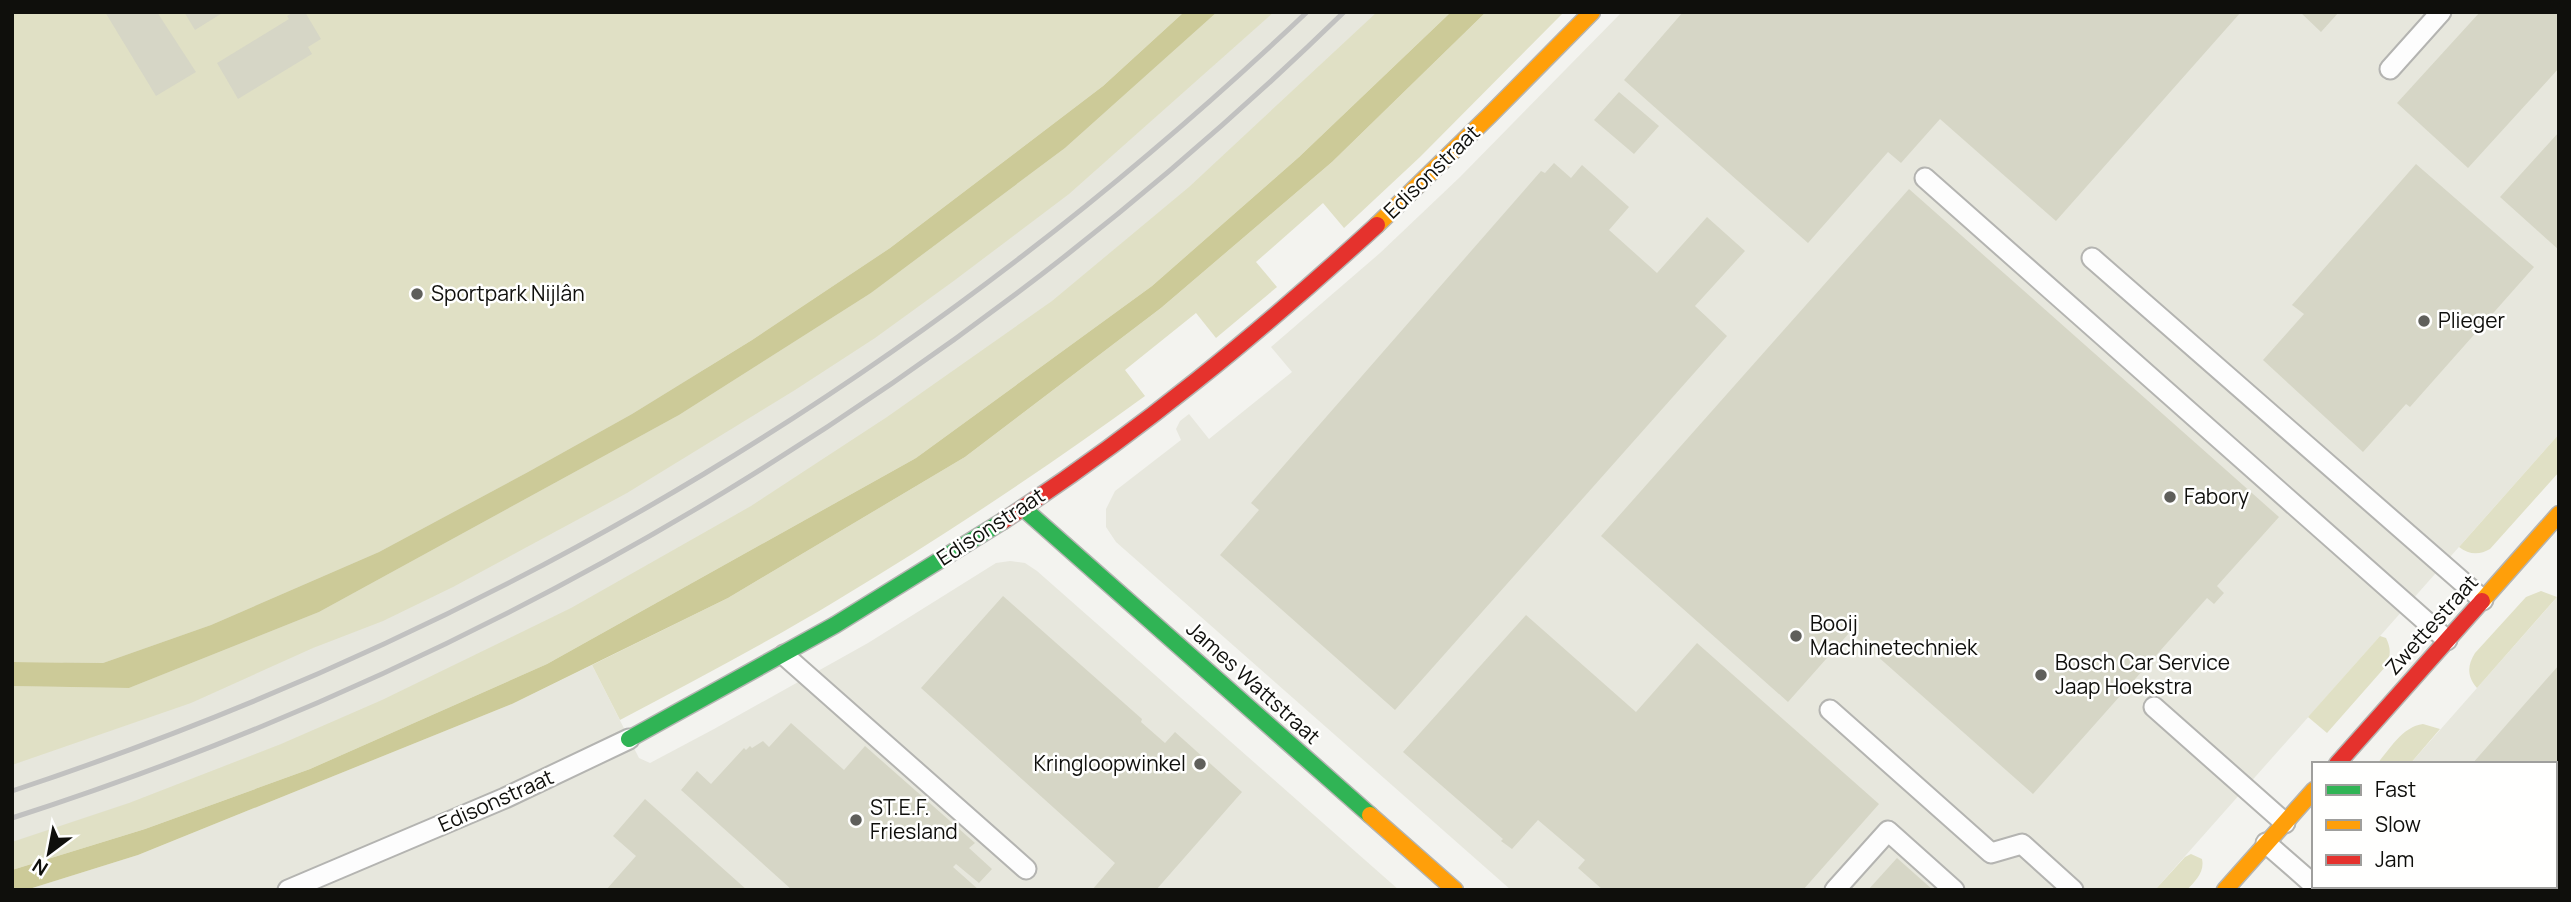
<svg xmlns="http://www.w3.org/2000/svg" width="2571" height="902" viewBox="0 0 2571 902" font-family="Manrope,sans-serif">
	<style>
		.built { fill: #e7e7dd }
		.green { fill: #e0e0c5 }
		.water { fill: #ccca98 }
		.building { fill: #d6d6c6 }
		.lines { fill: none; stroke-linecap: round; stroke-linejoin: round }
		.lane-casing { stroke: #b4b4b1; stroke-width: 23 }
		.fast-casing { stroke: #b4b4b1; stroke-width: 19 }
		.slow-casing { stroke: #b4b4b1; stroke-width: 19 }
		.jam-casing { stroke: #b4b4b1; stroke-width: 19 }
		.lane { stroke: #fdfdfd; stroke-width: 19 }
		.fast { stroke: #30b455; stroke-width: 16 }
		.slow { stroke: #ff9f0a; stroke-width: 16 }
		.jam { stroke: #e5322d; stroke-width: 16 }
		.rail { stroke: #c1c1c0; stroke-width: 5 }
		.poi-dot { fill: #5f5f5b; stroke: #fffffe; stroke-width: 2.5 }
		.labels { text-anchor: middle; stroke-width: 5; stroke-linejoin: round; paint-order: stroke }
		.street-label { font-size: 21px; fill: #0f0f0c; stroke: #fffffe }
		.poi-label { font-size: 21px; fill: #0f0f0c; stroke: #fffffe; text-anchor: start }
	</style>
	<rect width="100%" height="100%" fill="#f3f3ef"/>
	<path class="built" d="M1217,12H1451L916,458L12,870V686L871,293Z
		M1622,12H2559V434L2155,890H1511L1116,542L1106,527V509L1115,491L1181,440L1176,429L1180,421L1189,414L1209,439L1292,372L1271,347L1380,253L1460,177Z
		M1010,561L1025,563L1037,571L1399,890H26L138,855L512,704L592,665L639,758L650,763L714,729L868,643L996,563Z
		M2559,595V890H2298L2314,872V886H2555V764H2410Z"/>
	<path class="green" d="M12,12H1184L1103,86L890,248L752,340L632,414L528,472L379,552L211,625L103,663L12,662Z
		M1217,12H1274L1069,194L955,280L875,338L795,390L627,493L453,587L383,621L313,648L191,703L12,765V686L129,688L319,612L679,415L871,293L1065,148Z
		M1377,12H1451L1299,157L1152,286L916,458L547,664L310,769L145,829L12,870V842L129,803L281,744L382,700L571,608L751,506L887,417L1052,301L1189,187Z
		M1486,12H1564L1420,157L1344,228L1323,203L1256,262L1277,287L1216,338L1196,313L1125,370L1145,396C1046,468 944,536 839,599C768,642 693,681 620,720L592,665L728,598L965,457L1161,308L1332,162Z
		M2559,434V472L2490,549C2480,555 2469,555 2459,547Z
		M2541,591L2557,597L2477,688C2467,676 2467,666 2475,653L2526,597Z
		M2380,636L2386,638C2391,649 2391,654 2386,666L2327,733L2308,717Z
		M2423,724L2440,729L2410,764H2377C2389,750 2403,726 2423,724Z
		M2191,854L2202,859C2205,872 2195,881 2187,890H2155L2185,857Z"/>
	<path class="water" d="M1184,12H1217L1065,148L871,293L679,415L319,612L129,688L12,686V662L103,663L211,625L379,552L528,472L632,414L752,340L890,248L1103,86Z
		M1451,12H1486L1332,162L1161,308L965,457L728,598L512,704L138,855L26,890H12V870L145,829L310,769L547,664L916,458L1152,286L1299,157Z"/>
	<path class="building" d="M105,12H157L196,72L156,96Z
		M184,12H224L195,30Z
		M294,12H305L321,39L308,47L312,54L238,99L217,63L289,19L287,16Z
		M1683,12H2241L2056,221L1940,119L1901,163L1888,152L1808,243L1624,80Z
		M2300,12H2339L2321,32Z
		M2480,12H2556L2559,14V68L2468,168L2397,103Z
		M1619,92L1659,126L1634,154L1594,120Z
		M2559,132V250L2500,197Z
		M1554,163L1571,178L1582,165L1629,207L1609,230L1657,273L1707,217L1745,251L1695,306L1727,336L1395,710L1220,555L1259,510L1251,503L1541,171L1545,173Z
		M2416,164L2534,267L2410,407L2406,404L2363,452L2263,360L2304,314L2292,305Z
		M1909,189L2279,517L2217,586L2224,593L2214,604L2207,598L2033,794L1850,632L1788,702L1601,536Z
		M1003,596L1142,719L1141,722L1165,743L1175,732L1242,792L1156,890H1092L1115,863L921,688Z
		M1526,615L1636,712L1697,643L1879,804L1803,890H1603L1578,868L1585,860L1538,820L1512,849L1501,841L1503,839L1403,752Z
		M2559,665V890H2398L2394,886H2555V764H2472Z
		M791,723L844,770L865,746L975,843L969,848L992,869L979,883L956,864L953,867L979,890H792L681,790L697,771L711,784L744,748L746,750L750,746L752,748L763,741L769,747Z
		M645,799L747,890H606L636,856L613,836Z
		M1897,858L1933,890H1868Z"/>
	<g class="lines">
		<g class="lane-casing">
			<path id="lane" d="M2390,69L2441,12
				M1925,178L2447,640
				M2092,258L2483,600
				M784,655L1026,869
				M2154,707L2285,823
				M1830,710L1991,853L2022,844L2073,890
				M2266,843L2314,885
				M288,890L505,798L629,739
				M1835,890L1888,831L1954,890"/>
		</g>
		<g class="fast-casing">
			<path id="fast" d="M1023,508L1370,815
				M629,739L835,625L1003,521"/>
		</g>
		<g class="slow-casing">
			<path id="slow" d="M1377,225L1489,116L1592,12
				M2482,601L2559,514
				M1370,815L1455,890
				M2225,890L2314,790"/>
		</g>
		<g class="jam-casing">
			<path id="jam" d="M1003,521C1137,434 1259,333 1377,225
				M2337,764L2482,601"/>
		</g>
		<use href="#lane" class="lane"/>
		<use href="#fast" class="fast"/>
		<use href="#slow" class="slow"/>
		<use href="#jam" class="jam"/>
		<path class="rail" d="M12,791C505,628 931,369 1307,12
			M12,818C512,657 968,378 1344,12"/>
	</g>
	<g class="poi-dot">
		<circle cx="417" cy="294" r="7"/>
		<circle cx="2424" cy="321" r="7"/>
		<circle cx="2170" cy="497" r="7"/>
		<circle cx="1796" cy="636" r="7"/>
		<circle cx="2041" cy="675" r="7"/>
		<circle cx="1200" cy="764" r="7"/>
		<circle cx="856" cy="820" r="7"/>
	</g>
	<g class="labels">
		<g class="street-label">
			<text transform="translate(1432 172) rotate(-44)" y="7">Edisonstraat</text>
			<text transform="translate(991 527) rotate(-33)" y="7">Edisonstraat</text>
			<text transform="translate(2432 625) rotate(-48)" y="7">Zwettestraat</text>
			<text transform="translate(1253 683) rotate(42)" y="7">James Wattstraat</text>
			<text transform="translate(496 801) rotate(-24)" y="7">Edisonstraat</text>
		</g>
		<g class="poi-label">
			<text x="431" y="301">Sportpark Nijlân</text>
			<text x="2438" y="328">Plieger</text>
			<text x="2184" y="504">Fabory</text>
			<text x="1810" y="631">Booij<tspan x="1810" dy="24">Machinetechniek</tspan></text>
			<text x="2055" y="670">Bosch Car Service<tspan x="2055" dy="24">Jaap Hoekstra</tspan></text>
			<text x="1186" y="771" text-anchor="end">Kringloopwinkel</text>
			<text x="870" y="815">ST.E.F.<tspan x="870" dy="24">Friesland</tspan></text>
		</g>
	</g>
	<rect width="2571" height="902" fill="none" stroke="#0f0f0c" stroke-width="28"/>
	<rect x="2312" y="762" width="245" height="126" fill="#fffffe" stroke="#9f9f9d" stroke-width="2"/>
	<rect x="2326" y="785" width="35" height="10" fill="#30b455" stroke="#9f9f9d" stroke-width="2"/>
	<text x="2375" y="797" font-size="21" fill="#0f0f0c">Fast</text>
	<rect x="2326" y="820" width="35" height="10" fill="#ff9f0a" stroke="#9f9f9d" stroke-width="2"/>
	<text x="2375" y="832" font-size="21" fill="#0f0f0c">Slow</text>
	<rect x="2326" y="855" width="35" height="10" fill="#e5322d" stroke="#9f9f9d" stroke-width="2"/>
	<text x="2375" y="867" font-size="21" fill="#0f0f0c">Jam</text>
	<g transform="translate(49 853) rotate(212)" stroke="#fffffe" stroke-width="5" paint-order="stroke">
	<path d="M0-5L12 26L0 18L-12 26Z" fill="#0f0f0c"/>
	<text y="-10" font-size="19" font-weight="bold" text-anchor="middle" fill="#0f0f0c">N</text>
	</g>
</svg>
